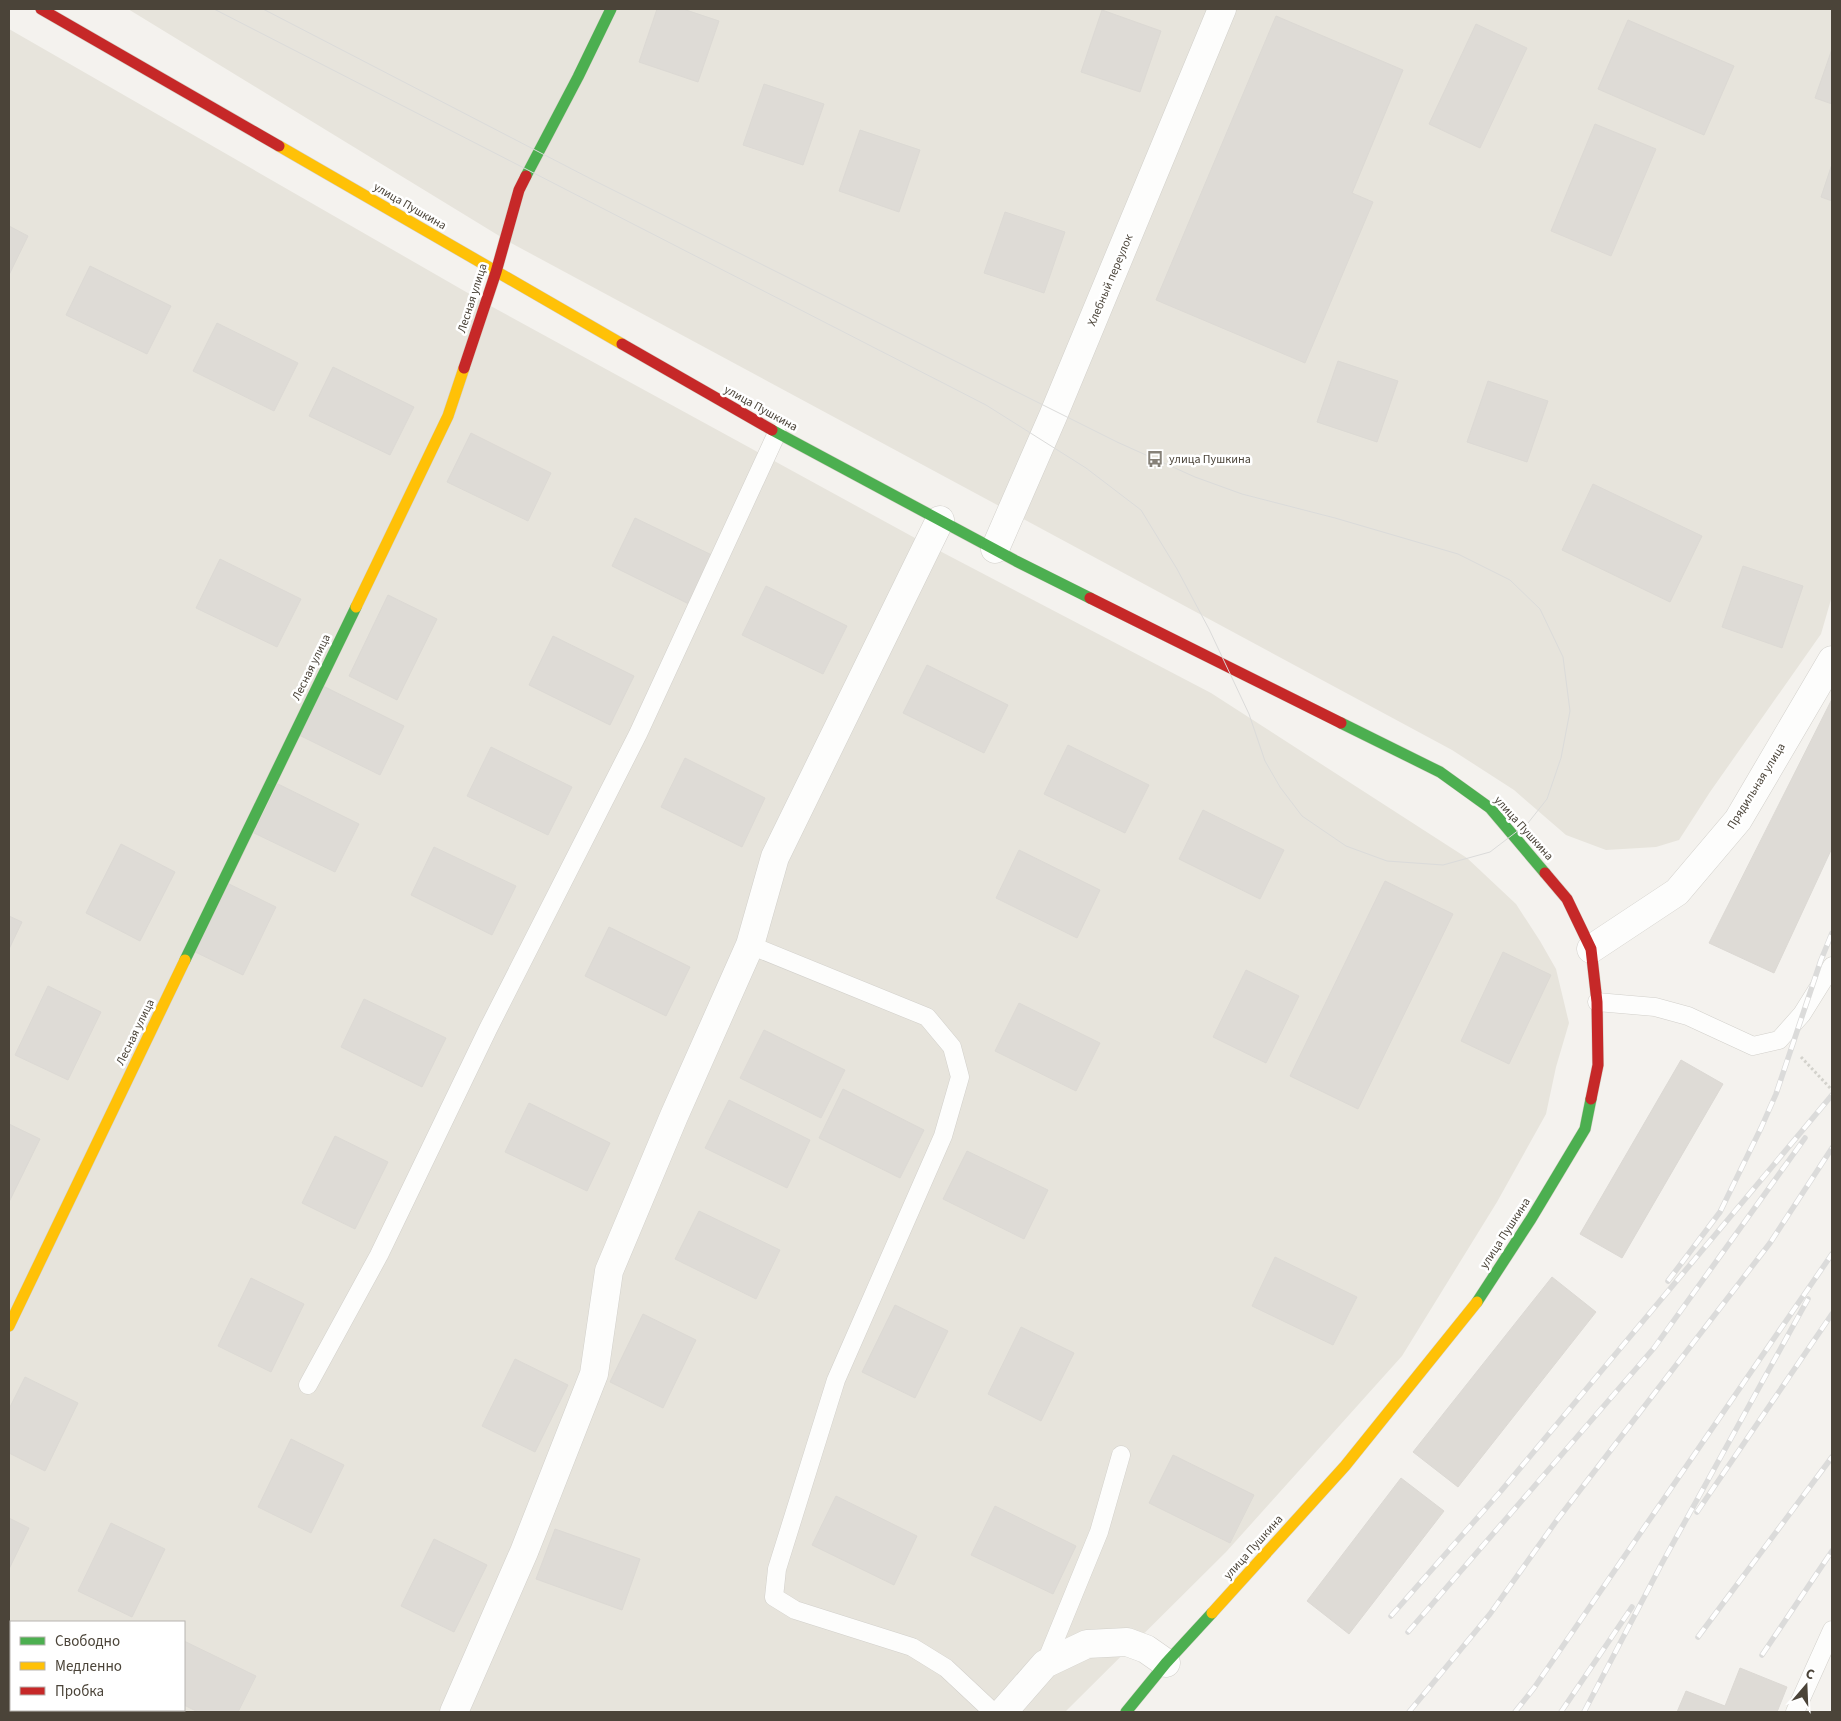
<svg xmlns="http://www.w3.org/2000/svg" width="1841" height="1721" viewBox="0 0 1841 1721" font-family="'Source Sans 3',sans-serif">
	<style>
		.residential { fill: #e7e4dc; fill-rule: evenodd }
		.building { fill: #dedbd6; stroke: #dcd9d4 }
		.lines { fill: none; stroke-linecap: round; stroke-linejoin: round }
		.lane-casing { stroke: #d2d0cb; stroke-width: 19 }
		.street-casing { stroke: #d2d0cb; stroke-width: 29 }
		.fast-casing { stroke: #d3cfc5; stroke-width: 12 }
		.slow-casing { stroke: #d3cfc5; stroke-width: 12 }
		.jam-casing { stroke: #d3cfc5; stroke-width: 12 }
		.path { stroke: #d3d2cc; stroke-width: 3; stroke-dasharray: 2.5 2.5; stroke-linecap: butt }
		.lane { stroke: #fdfdfc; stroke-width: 18 }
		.street { stroke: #fdfdfc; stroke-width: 28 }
		.fast { stroke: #4caf50; stroke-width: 11 }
		.slow { stroke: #ffc107; stroke-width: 11 }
		.jam { stroke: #c62828; stroke-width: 11 }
		.tram { stroke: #dbdbda; stroke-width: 1 }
		.rail-casing { stroke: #dbdbda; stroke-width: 5.5 }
		.rail { stroke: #fff; stroke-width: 4; stroke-dasharray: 11; stroke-linecap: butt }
		.labels { text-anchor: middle; stroke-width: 5; stroke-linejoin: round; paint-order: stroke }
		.street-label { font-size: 12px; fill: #4b4439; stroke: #fff }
		.poi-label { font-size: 12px; fill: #4b4439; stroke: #fff; text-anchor: start }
	</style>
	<rect width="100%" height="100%" fill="#f4f2ee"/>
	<path class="residential" d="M128,9H1832V596L1821,634L1710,792L1679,840L1656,847L1606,850L1566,835L1514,790L1452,750L511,243Z
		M9,29L487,304L915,538L1211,693L1467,858L1516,904L1540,941L1556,969L1569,1023L1556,1067L1546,1114L1497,1202L1402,1356L1226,1552L1065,1712H9ZM11,1622H184V1710H11Z"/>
	<path class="building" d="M657,9H683L719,21L698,82L639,62Z
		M1102,10L1161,31L1140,92L1081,72Z
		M1276,16L1403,70L1352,193L1373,202L1305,363L1156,300Z
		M1628,20L1734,66L1704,135L1598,89Z
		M1476,24L1527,48L1480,148L1429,124Z
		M1832,49V104L1815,98Z
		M764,84L824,104L803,165L743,145Z
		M1595,124L1656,149L1611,256L1551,231Z
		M860,130L920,150L899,212L839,191Z
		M1832,164V201L1821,197Z
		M1005,212L1065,232L1044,293L984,273Z
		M9,226L28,236L9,275Z
		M90,266L171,306L147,354L66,315Z
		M217,323L298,363L274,411L193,371Z
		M1338,361L1398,381L1377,442L1317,422Z
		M333,367L414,407L390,455L309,416Z
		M1488,381L1548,401L1527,462L1467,442Z
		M471,433L551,473L528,521L447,482Z
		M1593,484L1702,536L1670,602L1562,550Z
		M635,518L716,557L693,606L612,566Z
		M220,559L301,599L277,647L196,608Z
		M1743,566L1803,586L1782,648L1722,627Z
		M766,586L847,626L823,674L742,635Z
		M388,595L437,619L397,700L349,676Z
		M553,636L634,676L610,725L529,685Z
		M927,665L1008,705L984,753L903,713Z
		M323,686L404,726L380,775L299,735Z
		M1832,699V848L1774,973L1709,943Z
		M1068,745L1149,785L1125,833L1044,794Z
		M491,747L572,787L548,835L467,796Z
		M685,758L765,798L742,847L661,807Z
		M278,784L359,824L335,872L254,833Z
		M1203,810L1284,850L1260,899L1179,859Z
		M121,844L175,872L140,941L86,913Z
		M434,847L516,886L492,935L411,895Z
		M1019,850L1100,890L1077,938L996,898Z
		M223,881L276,907L243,975L189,949Z
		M1385,881L1453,914L1358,1109L1290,1076Z
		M9,916L22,922L9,949Z
		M609,927L690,967L666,1016L585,976Z
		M1503,952L1551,975L1509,1064L1461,1041Z
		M1246,970L1299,996L1266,1063L1213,1037Z
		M48,986L101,1012L68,1080L15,1055Z
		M364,999L446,1038L422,1087L341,1047Z
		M1019,1003L1100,1043L1076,1091L995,1051Z
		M764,1030L845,1070L821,1118L740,1078Z
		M1681,1060L1723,1084L1622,1258L1580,1234Z
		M843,1089L924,1130L900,1178L819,1138Z
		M729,1100L810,1140L787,1188L705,1148Z
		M529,1103L610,1143L587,1191L505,1152Z
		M9,1124L40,1139L9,1202Z
		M335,1136L388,1162L355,1229L302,1203Z
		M967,1151L1048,1190L1024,1239L943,1199Z
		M699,1211L780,1250L756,1299L675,1259Z
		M1275,1257L1357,1297L1333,1345L1252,1306Z
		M1552,1277L1596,1312L1458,1487L1413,1452Z
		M251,1278L304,1304L271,1372L218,1346Z
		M895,1305L948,1331L915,1398L862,1372Z
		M643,1314L696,1340L663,1408L610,1382Z
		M1021,1327L1074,1353L1041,1421L988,1394Z
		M515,1359L568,1385L535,1452L482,1426Z
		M25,1377L78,1403L45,1471L9,1453V1409Z
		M291,1439L344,1465L311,1533L258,1507Z
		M1173,1455L1254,1495L1230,1543L1149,1503Z
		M1401,1478L1444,1511L1349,1634L1307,1601Z
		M836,1496L917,1536L894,1585L812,1545Z
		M995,1506L1076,1546L1053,1594L971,1555Z
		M9,1518L29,1528L9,1569Z
		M111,1523L165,1549L132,1617L78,1591Z
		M555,1529L640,1559L622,1610L536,1579Z
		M434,1539L487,1565L454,1632L401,1606Z
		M184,1641L256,1676L238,1712H198L184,1705Z
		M1740,1668L1787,1687L1777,1712H1677L1686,1691L1725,1706Z"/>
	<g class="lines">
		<g class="lane-casing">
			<path id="lane" d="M750,945L927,1017L952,1047L960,1077L943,1136L836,1380L777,1569L774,1597L795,1610L912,1647L946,1668L993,1712
				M1597,1002L1655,1007L1688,1016L1753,1046L1779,1040L1802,1014L1832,966
				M308,1385L379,1255L488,1029L638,734L777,433
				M1045,1664L1099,1532L1121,1455
				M1795,1712L1832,1630"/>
		</g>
		<g class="street-casing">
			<path id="street" d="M995,549L1053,416L1222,9
				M1591,949L1677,892L1738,820L1832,660
				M454,1712L524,1552L594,1374L609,1271L674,1116L750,945L775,857L940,520
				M1003,1712L1045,1664L1087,1644L1127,1642L1146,1649L1166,1663"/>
		</g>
		<g class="fast-casing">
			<path id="fast" d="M526,176L578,77L611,9
				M772,430L1016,561L1090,598
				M1341,723L1440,772L1490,808L1545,873
				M185,960L356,607
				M1477,1302L1531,1219L1585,1129L1591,1099
				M1126,1712L1166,1663L1212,1613"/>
		</g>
		<g class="slow-casing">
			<path id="slow" d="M279,146L622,344
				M356,607L448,416L464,368
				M9,1326L185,960
				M1212,1613L1345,1466L1477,1302"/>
		</g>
		<g class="jam-casing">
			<path id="jam" d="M41,9L279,146
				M622,344L772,430
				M464,368L496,272L519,190L526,176
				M1090,598L1341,723
				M1545,873L1567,899L1591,949L1597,1002L1598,1065L1591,1099"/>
		</g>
		<path class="path" d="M1801,1057L1832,1090"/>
		<use href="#lane" class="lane"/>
		<use href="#street" class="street"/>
		<use href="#fast" class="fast"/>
		<use href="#slow" class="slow"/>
		<use href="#jam" class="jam"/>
		<path class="tram" d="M214,9L986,405L1086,468L1141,510L1177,569L1209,629L1249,714L1265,761L1280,787L1302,816L1346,846L1387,861L1443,865L1490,852L1528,823L1547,799L1561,758L1570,711L1563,657L1540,609L1510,580L1458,554L1335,518L1242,494L1195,477L1117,442L593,180L263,9"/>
		<g class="rail-casing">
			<path id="rail" d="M1668,1281L1720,1212L1761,1128L1776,1094L1821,960L1832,933
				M1697,1512L1832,1314
				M1391,1616L1501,1491L1832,1095
				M1408,1632L1654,1348L1805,1138
				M1698,1637L1832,1457
				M1762,1655L1832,1551
				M1409,1712L1490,1614L1557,1520L1770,1243L1832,1148
				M1515,1712L1534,1688L1832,1254
				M1561,1712L1632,1607
				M1584,1712L1661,1565L1808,1299"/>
		</g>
		<use href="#rail" class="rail"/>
	</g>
	<defs>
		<g id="bus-bare" transform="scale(1.35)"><path d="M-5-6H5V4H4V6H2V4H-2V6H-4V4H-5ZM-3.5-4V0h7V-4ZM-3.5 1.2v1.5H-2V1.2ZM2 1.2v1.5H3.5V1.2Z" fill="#868178" stroke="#fff" stroke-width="2.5" paint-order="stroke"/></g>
	</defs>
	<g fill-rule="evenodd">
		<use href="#bus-bare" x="1155" y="459"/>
	</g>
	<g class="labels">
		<g class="street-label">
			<text transform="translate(410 206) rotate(30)" y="4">улица Пушкина</text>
			<text transform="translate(1110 280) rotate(-67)" y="4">Хлебный переулок</text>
			<text transform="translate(472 298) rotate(-72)" y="4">Лесная улица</text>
			<text transform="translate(761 408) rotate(29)" y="4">улица Пушкина</text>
			<text transform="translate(311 667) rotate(-64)" y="4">Лесная улица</text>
			<text transform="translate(1756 786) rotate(-58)" y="4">Прядильная улица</text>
			<text transform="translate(1524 828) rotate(48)" y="4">улица Пушкина</text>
			<text transform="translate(135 1032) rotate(-64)" y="4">Лесная улица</text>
			<text transform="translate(1505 1233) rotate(-57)" y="4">улица Пушкина</text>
			<text transform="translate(1253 1547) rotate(-48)" y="4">улица Пушкина</text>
		</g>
		<g class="poi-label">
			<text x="1169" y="463">улица Пушкина</text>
		</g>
	</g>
	<rect width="1841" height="1721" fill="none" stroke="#4b4439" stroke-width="20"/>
	<rect x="10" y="1621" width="175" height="90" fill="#ffffff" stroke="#b7b4b0"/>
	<rect x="20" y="1637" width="25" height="8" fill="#4caf50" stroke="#b7b4b0"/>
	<text x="55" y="1646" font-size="15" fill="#4b4439">Свободно</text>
	<rect x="20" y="1662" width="25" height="8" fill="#ffc107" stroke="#b7b4b0"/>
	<text x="55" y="1671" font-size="15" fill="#4b4439">Медленно</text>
	<rect x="20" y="1687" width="25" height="8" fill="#c62828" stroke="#b7b4b0"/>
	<text x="55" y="1696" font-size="15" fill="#4b4439">Пробка</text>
	<g transform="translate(1806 1686) rotate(19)" stroke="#ffffff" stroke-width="4" paint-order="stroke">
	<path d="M0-4L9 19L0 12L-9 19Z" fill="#4b4439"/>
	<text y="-8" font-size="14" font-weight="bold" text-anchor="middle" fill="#4b4439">С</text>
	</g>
</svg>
